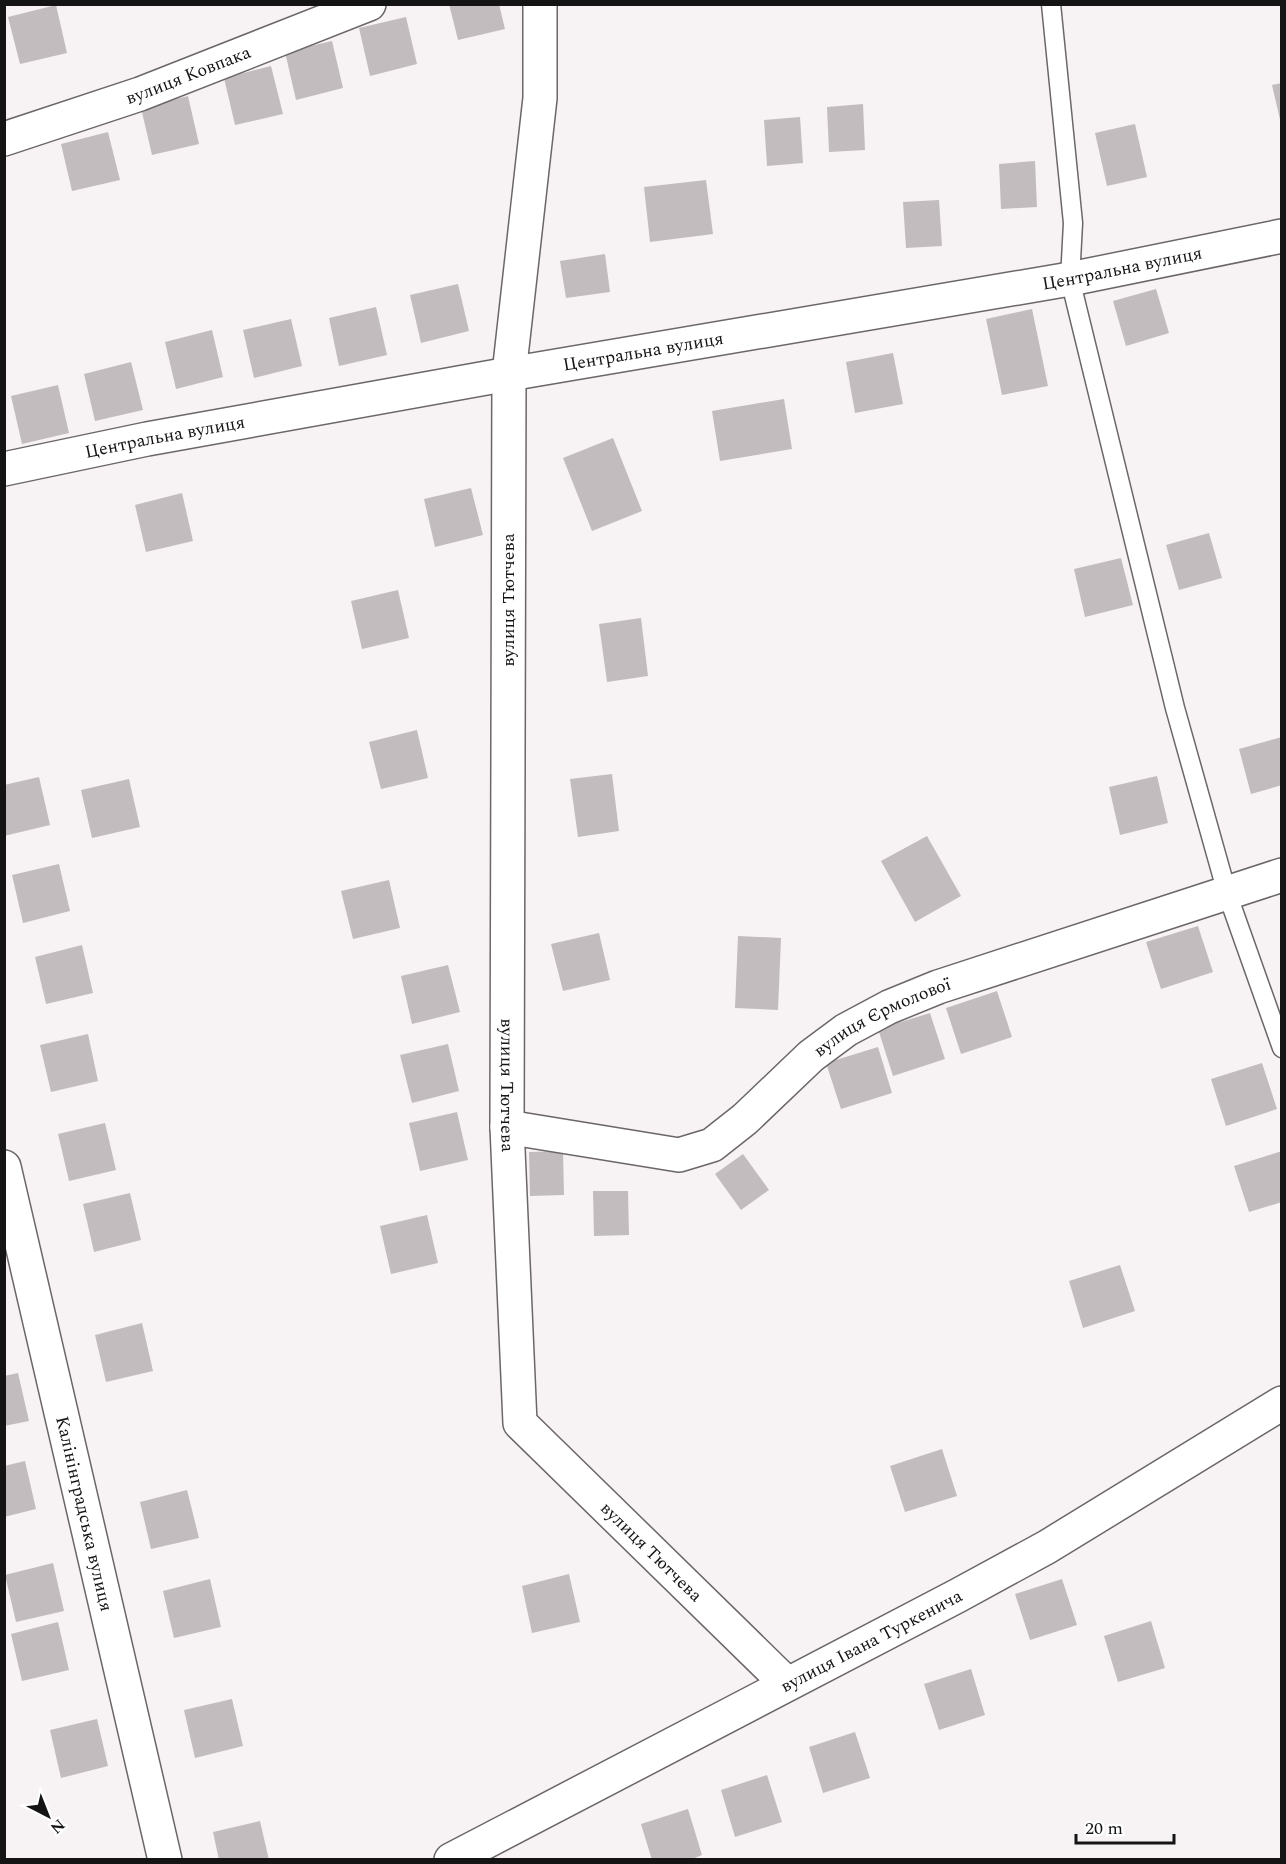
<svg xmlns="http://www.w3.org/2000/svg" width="1286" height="1864" viewBox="0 0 1286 1864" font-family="Spectral,serif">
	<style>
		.building { fill: #c2bcbe }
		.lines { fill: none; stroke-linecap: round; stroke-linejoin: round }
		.service-casing { stroke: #6b6668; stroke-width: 21 }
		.minor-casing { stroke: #6b6668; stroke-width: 36 }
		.service { stroke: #fff; stroke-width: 18 }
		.minor { stroke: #fff; stroke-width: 33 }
		.labels { text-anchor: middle; stroke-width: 6; stroke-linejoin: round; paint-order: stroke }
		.street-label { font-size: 18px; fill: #151414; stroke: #fff }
	</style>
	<rect width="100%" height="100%" fill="#f7f2f4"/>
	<path class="building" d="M449,4H499L505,29L458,40Z
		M56,5L67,53L20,64L8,17Z
		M406,17L417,64L370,76L359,28Z
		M332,41L343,88L296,100L285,52Z
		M271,66L283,114L235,125L224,78Z
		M1282,83V124H1281L1272,85Z
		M188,96L199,144L152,155L141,108Z
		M863,104L865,150L829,152L827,107Z
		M800,117L803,163L767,166L764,120Z
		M1135,124L1147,177L1107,186L1095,133Z
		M108,132L120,180L72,191L61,144Z
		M1035,161L1037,207L1001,209L999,164Z
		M706,180L713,234L650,242L644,187Z
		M939,200L942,246L906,248L903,202Z
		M605,254L610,292L566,298L560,261Z
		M458,284L469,331L421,343L410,295Z
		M1156,289L1169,333L1126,346L1113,301Z
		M376,307L387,355L339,366L329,318Z
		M1032,309L1048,386L1002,395L986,319Z
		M291,319L302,366L254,378L243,330Z
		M212,330L223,377L176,389L165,342Z
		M893,353L903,404L855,413L846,362Z
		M131,362L143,410L95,421L84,374Z
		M58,385L69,433L22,444L11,396Z
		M784,399L792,449L720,461L712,411Z
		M613,438L642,511L592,531L563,458Z
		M471,488L483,535L435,547L424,499Z
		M182,493L193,541L146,552L135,505Z
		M1209,533L1222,578L1179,590L1166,545Z
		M1121,558L1133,605L1085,617L1074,569Z
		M398,590L409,638L362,649L351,601Z
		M641,618L648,676L607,682L599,624Z
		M417,730L428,778L381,789L369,742Z
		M1282,737V785L1251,794L1239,749Z
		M612,774L619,831L578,837L570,779Z
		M1157,776L1168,823L1120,835L1109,787Z
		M39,777L50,825L4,836V785Z
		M129,779L140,827L92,838L81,790Z
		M927,836L961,896L915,922L881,861Z
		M59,864L70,911L23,923L12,875Z
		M389,880L400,928L353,939L341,891Z
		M1198,926L1213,972L1161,989L1146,942Z
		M599,933L610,980L563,991L551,944Z
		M738,936L781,938L778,1010L735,1008Z
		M82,945L93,993L46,1004L35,957Z
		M448,965L460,1012L412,1024L401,976Z
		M997,991L1012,1037L961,1054L946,1008Z
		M930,1013L945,1059L893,1076L878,1029Z
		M88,1034L98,1081L51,1092L40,1045Z
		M448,1044L459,1091L412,1103L400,1055Z
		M878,1047L892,1093L841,1109L826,1063Z
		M1262,1063L1277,1109L1226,1126L1211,1079Z
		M457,1112L468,1160L420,1171L409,1123Z
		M105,1123L116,1170L69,1181L58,1134Z
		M563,1151L564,1195L530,1196L529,1152Z
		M1282,1151V1202L1249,1212L1234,1166Z
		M743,1154L769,1190L741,1210L715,1174Z
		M593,1191H628L629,1235L594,1236Z
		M130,1193L141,1240L94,1252L83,1204Z
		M427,1215L438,1263L391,1274L380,1226Z
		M1120,1265L1135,1311L1083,1328L1069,1281Z
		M142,1323L153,1371L106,1382L95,1335Z
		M18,1373L29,1421L4,1426V1376Z
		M942,1449L957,1496L905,1512L890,1466Z
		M25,1461L36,1509L4,1517V1466Z
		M187,1490L199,1538L151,1549L140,1502Z
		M53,1563L64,1611L16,1622L5,1575Z
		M569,1574L580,1622L532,1633L522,1586Z
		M210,1579L221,1627L174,1638L163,1591Z
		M1062,1579L1077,1625L1030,1640L1015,1594Z
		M1151,1621L1165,1668L1118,1682L1104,1636Z
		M58,1622L69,1670L22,1681L11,1634Z
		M971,1669L985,1715L939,1730L924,1684Z
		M232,1699L243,1746L195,1758L184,1710Z
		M97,1719L108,1766L61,1778L50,1730Z
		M855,1732L870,1778L823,1793L809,1747Z
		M767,1775L782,1822L735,1837L721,1790Z
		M688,1809L702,1855L690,1860H652L641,1824Z
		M260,1821L269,1860H219L213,1832Z"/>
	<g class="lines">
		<g class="service-casing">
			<path id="service" d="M1051,4L1073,223L1070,279L1175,708L1227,893L1282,1048"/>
		</g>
		<g class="minor-casing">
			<g id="minor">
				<path id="s1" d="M540,4V98L509,374L507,1127L520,1423L787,1684"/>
				<path id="s2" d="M4,139L140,94L369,4"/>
				<path id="s3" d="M4,469L147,439L509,374L1070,279L1282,236"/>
				<path id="s4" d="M507,1127L679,1155L712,1145L745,1119L811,1056L846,1030L889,1007L938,987L1282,875"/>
				<path id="s5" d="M4,1167L165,1860"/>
				<path id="s6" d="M451,1860L957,1596L1047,1547L1282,1403"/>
			</g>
		</g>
		<use href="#service" class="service"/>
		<use href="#minor" class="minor"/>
	</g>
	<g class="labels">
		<g class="street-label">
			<text dy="6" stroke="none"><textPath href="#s2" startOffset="195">вулиця Ковпака</textPath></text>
			<text dy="6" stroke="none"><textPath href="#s3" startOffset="1136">Центральна вулиця</textPath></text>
			<text dy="6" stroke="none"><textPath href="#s3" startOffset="650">Центральна вулиця</textPath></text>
			<text dy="6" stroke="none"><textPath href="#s3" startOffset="164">Центральна вулиця</textPath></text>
			<text transform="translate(508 600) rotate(-90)" y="6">вулиця Тютчева</text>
			<text dy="6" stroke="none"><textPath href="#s4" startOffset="424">вулиця Єрмолової</textPath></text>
			<text dy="6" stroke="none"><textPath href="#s1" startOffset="1083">вулиця Тютчева</textPath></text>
			<text dy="6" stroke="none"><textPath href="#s5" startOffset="356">Калінінградська вулиця</textPath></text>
			<text dy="6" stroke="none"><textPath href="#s1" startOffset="1605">вулиця Тютчева</textPath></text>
			<text dy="6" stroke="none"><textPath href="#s6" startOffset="474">вулиця Івана Туркенича</textPath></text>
		</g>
	</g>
	<rect width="1286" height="1864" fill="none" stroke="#151414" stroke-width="12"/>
	<g transform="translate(48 1816) rotate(138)" stroke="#ffffff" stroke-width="4.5" paint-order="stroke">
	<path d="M0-4.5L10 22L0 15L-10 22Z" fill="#151414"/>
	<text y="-9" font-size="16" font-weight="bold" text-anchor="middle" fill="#151414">N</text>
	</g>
	<path d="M1076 1834v9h98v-9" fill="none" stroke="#151414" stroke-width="3"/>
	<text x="1085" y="1834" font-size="18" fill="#151414" stroke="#ffffff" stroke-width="4.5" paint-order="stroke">20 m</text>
</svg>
